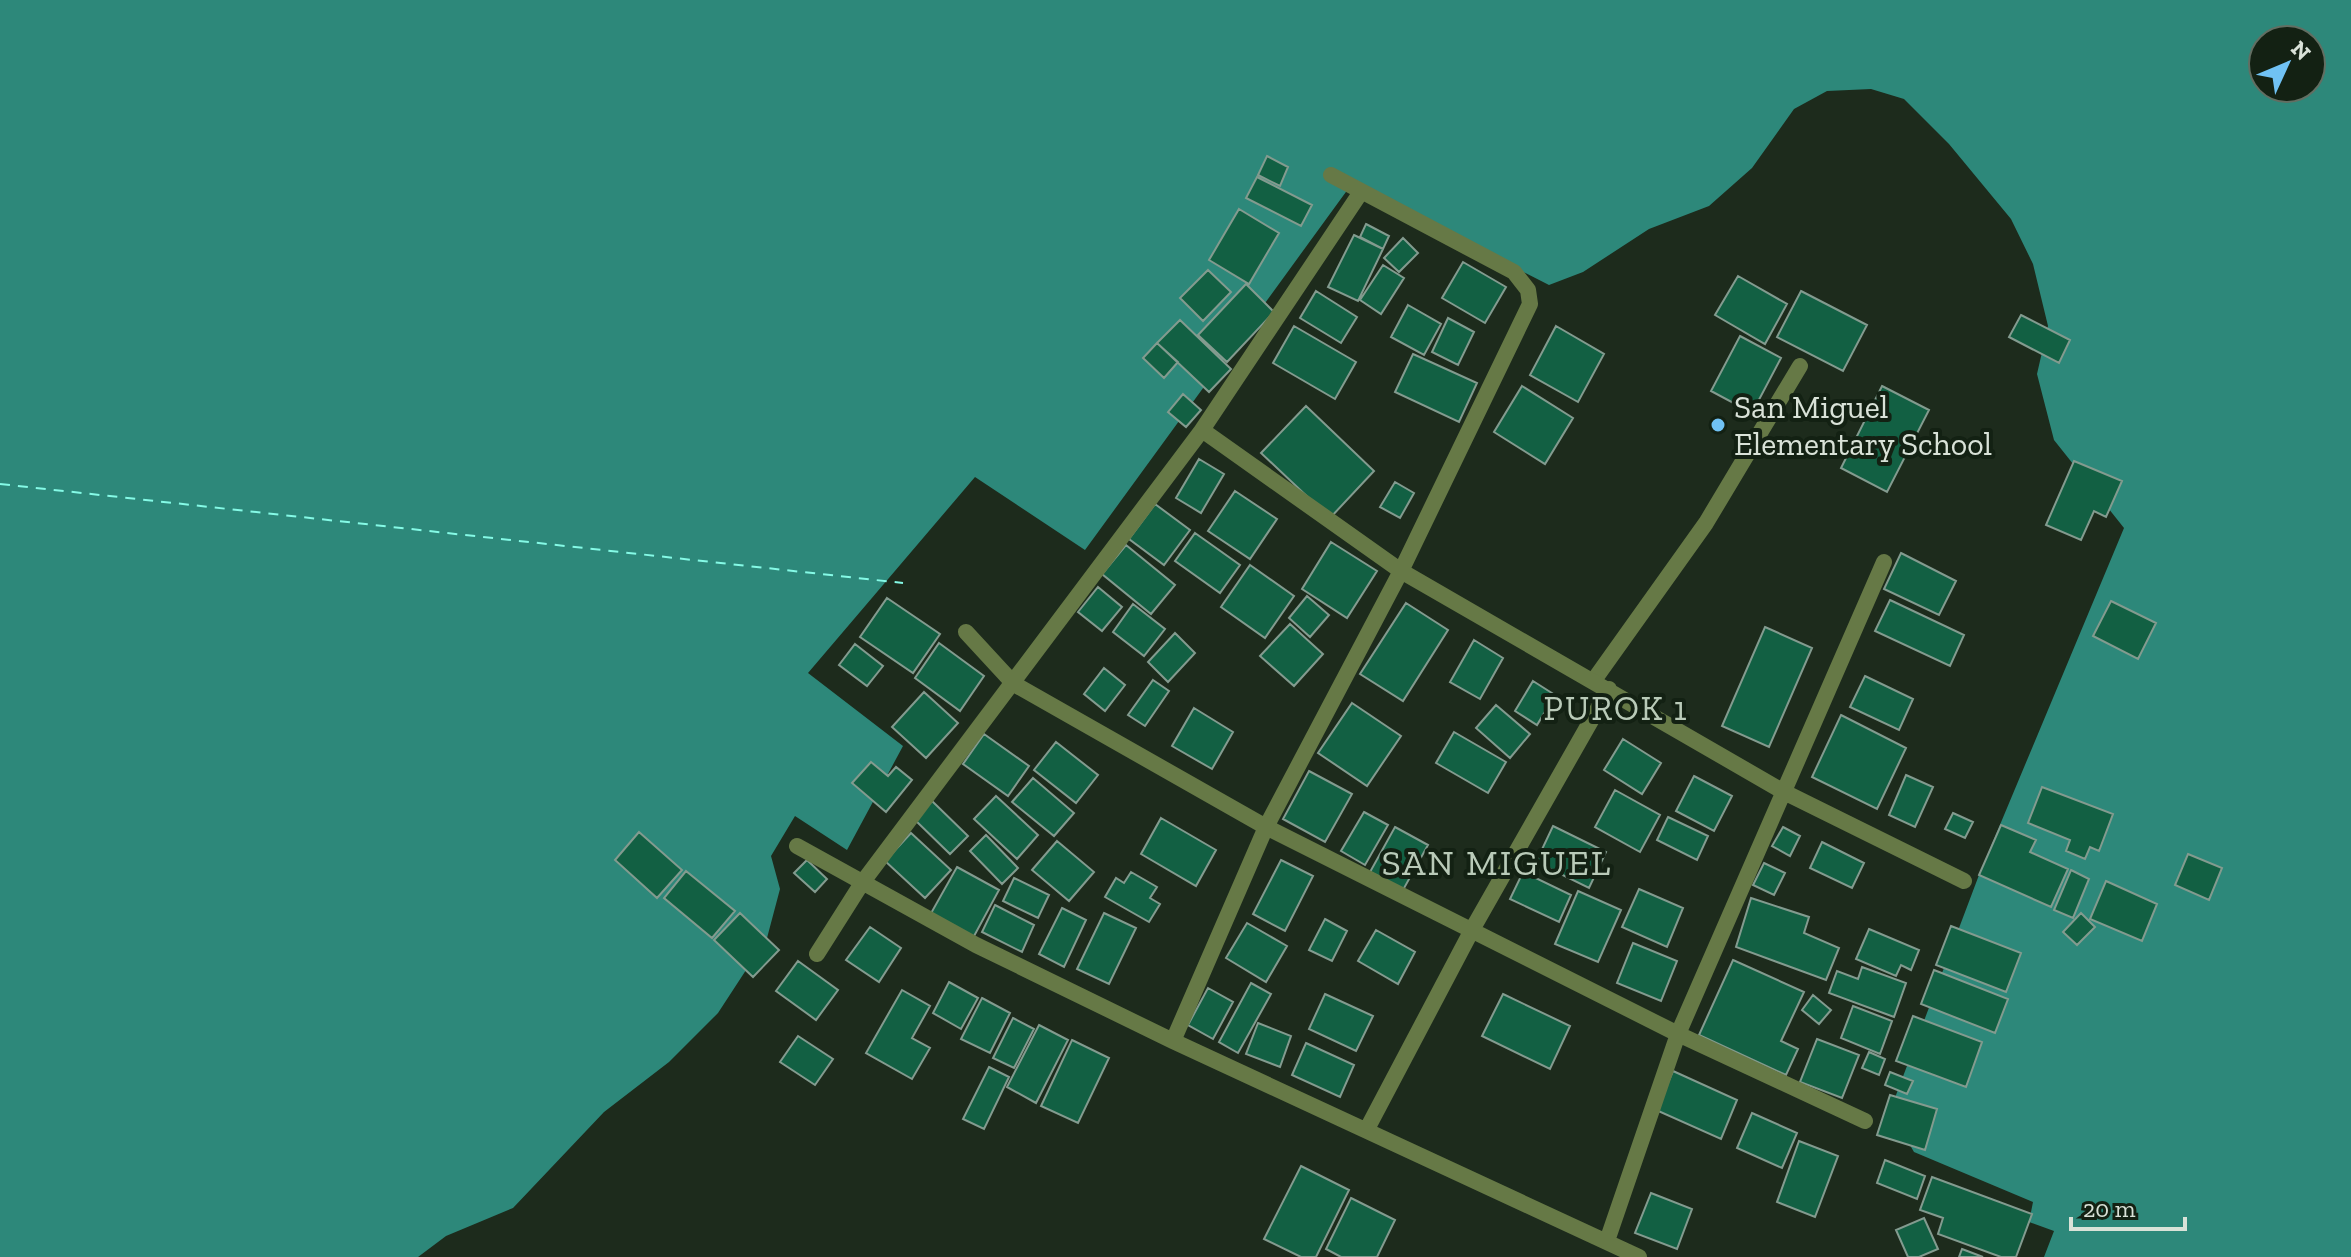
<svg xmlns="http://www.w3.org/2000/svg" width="2351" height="1257" viewBox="0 0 2351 1257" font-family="'Zilla Slab',serif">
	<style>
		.water { fill: #2d887a; fill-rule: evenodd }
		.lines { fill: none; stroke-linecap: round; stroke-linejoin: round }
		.ferry { stroke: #85fae6; stroke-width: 2; stroke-dasharray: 10 8; stroke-linecap: butt }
		.building { fill: #126043; stroke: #839b8f; stroke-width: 2 }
		.lane { stroke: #667946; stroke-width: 16 }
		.street { stroke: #667946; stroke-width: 16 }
		.poi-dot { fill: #70c2f4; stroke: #132113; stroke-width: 3 }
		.labels { text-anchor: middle; stroke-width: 8; stroke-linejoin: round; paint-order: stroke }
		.poi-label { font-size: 32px; fill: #d9e2d8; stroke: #132113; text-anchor: start }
		.neighbourhood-label { font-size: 34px; letter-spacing: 2px; fill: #b9cab8; stroke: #132113 }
		.quarter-label { font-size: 36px; letter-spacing: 2px; fill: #b9cab8; stroke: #132113 }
	</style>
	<rect width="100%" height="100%" fill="#1d2b1c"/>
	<path class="water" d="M0,0H2351V1257H2044L2054,1231L2029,1222L2033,1202L1914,1152L1890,1111L1979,875L2124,528L2054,440L2037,374L2048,326L2033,264L2011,219L1949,144L1904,99L1871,89L1827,91L1794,109L1752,168L1709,206L1649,229L1583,272L1549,285L1351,185L1085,550L975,477L808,673L903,746L847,850L795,816L771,856L780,889L767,938L718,1013L669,1062L604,1112L513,1208L446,1236L418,1257H0ZM2263,40H2311V88H2263Z"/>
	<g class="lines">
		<path class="ferry" d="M0,484L903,583"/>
	</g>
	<path class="building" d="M1267,156L1288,167L1280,186L1258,175Z
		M1257,177L1312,205L1301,226L1246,198Z
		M1239,209L1279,233L1249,284L1209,260Z
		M1366,224L1389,236L1383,249L1360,237Z
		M1354,235L1383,249L1358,301L1328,287Z
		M1403,238L1418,253L1399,272L1384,258Z
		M1463,262L1506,287L1485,323L1442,298Z
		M1383,265L1404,278L1381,314L1360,300Z
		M1208,270L1231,292L1203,321L1180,298Z
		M1738,276L1787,304L1765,344L1715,315Z
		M1246,284L1274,312L1227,362L1198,335Z
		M1316,291L1357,317L1341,343L1300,318Z
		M1801,291L1867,325L1843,371L1777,337Z
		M1408,305L1441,324L1424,355L1391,337Z
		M2021,315L2070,340L2059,363L2009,337Z
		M1448,318L1474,332L1458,365L1432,352Z
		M1180,320L1231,369L1209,392L1157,343Z
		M1294,326L1356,362L1335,399L1273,363Z
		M1556,326L1604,354L1578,402L1530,375Z
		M1740,336L1781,358L1752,413L1711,391Z
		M1157,343L1178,362L1164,378L1143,358Z
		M1413,354L1477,383L1459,422L1395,392Z
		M1522,386L1573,418L1545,464L1494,432Z
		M1882,386L1929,410L1887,492L1841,468Z
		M1183,394L1201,410L1186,427L1168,412Z
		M1306,406L1374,471L1330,518L1261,453Z
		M1199,459L1224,474L1201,513L1176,498Z
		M2074,461L2122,481L2106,517L2094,511L2081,540L2046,525Z
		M1395,482L1414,493L1400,518L1380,507Z
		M1235,491L1277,519L1250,559L1208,531Z
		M1155,504L1190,530L1164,565L1129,539Z
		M1195,533L1240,565L1220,593L1175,561Z
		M1331,542L1377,571L1347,618L1302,589Z
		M1126,545L1175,585L1151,614L1102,574Z
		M1901,553L1956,581L1939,615L1884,589Z
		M1250,565L1294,596L1265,638L1221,607Z
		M1098,587L1122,607L1102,631L1078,612Z
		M1307,596L1329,615L1310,637L1289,618Z
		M887,598L940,634L913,673L860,637Z
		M1890,600L1964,635L1950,666L1875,631Z
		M2111,601L2156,623L2138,659L2093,636Z
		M1406,603L1448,630L1403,701L1360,674Z
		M1133,604L1165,629L1144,656L1113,632Z
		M1290,624L1323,654L1294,686L1260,656Z
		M1765,627L1812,648L1769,747L1722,726Z
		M1175,633L1195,653L1168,682L1148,662Z
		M1474,640L1503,658L1480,699L1450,682Z
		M939,643L984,676L960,711L915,678Z
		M855,644L883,666L867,686L839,665Z
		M1104,668L1125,685L1105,711L1084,694Z
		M1865,676L1913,699L1899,730L1850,707Z
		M1153,680L1169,691L1145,726L1128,715Z
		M1533,681L1555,695L1537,725L1515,711Z
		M924,692L958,723L926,758L892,727Z
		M1352,703L1401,736L1367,786L1318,753Z
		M1496,705L1530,734L1510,758L1476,728Z
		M1194,708L1233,732L1212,769L1172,746Z
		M1841,715L1906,748L1877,809L1812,777Z
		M1454,732L1506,762L1488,793L1436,763Z
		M984,734L1029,766L1008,796L963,764Z
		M1623,739L1661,763L1642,794L1604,770Z
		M1056,742L1098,775L1076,803L1034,770Z
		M871,762L888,776L896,767L912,780L886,812L852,783Z
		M1309,771L1352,794L1325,842L1283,819Z
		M1906,775L1933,787L1915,827L1889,815Z
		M1694,776L1732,796L1714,831L1676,811Z
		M1033,778L1074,813L1054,836L1012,802Z
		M2042,787L2113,814L2099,851L2090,847L2085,859L2066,851L2070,840L2028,823Z
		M1615,790L1660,815L1640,852L1595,827Z
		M996,796L1038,835L1017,859L974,819Z
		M932,801L968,836L950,854L914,819Z
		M1364,812L1388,825L1365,865L1341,851Z
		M1953,813L1973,822L1965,838L1945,829Z
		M1668,817L1708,836L1697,860L1657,840Z
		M1161,818L1216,850L1196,886L1141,854Z
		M2001,825L2036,840L2030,852L2068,869L2051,907L1979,875Z
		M1553,826L1606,852L1589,888L1536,862Z
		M1395,827L1428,845L1403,890L1370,872Z
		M1783,827L1800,836L1790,856L1772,846Z
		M639,832L682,870L657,898L615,860Z
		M911,833L951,870L925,898L885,861Z
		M986,835L1018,868L1002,884L970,851Z
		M1057,841L1094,872L1069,901L1032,870Z
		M1822,842L1864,863L1852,888L1810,868Z
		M2188,854L2222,868L2209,900L2175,885Z
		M807,860L827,879L815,892L794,873Z
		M1281,860L1313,876L1285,931L1253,914Z
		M1764,863L1785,873L1774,895L1753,885Z
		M957,867L999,890L973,938L930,915Z
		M2071,870L2089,879L2073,918L2054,910Z
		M686,871L735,911L712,938L664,898Z
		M1131,872L1157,887L1150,898L1160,904L1149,922L1105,897L1116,878L1124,883Z
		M1523,872L1571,895L1559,922L1510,899Z
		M1014,878L1049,895L1038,918L1003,901Z
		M2106,881L2157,904L2142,941L2090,919Z
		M1639,889L1683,908L1667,947L1622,927Z
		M1578,891L1621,910L1598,962L1555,944Z
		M1751,898L1809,917L1804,933L1839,948L1826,980L1736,947Z
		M995,905L1034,925L1022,952L982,932Z
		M1062,908L1086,920L1064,967L1039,954Z
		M740,913L779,950L753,977L714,940Z
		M1104,913L1136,928L1109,984L1077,969Z
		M2081,913L2095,927L2077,945L2063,932Z
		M1325,919L1347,931L1332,961L1309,950Z
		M1247,923L1287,946L1266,982L1226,958Z
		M1951,926L2021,953L2006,992L1936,965Z
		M870,927L901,948L879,982L846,960Z
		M1869,929L1919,950L1911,970L1901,965L1896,976L1856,959Z
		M1376,930L1415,952L1398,984L1358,961Z
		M1633,943L1677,961L1661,1001L1617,983Z
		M1733,960L1804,992L1781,1041L1798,1049L1786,1075L1699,1035Z
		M798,961L838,990L816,1020L776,991Z
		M1862,967L1906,983L1894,1017L1829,993L1837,971L1858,979Z
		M1934,970L2008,999L1995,1033L1921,1004Z
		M949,982L978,998L961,1029L933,1013Z
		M1251,983L1271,994L1238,1053L1219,1042Z
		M1208,988L1233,1002L1213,1039L1188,1025Z
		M902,990L930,1006L912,1038L930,1048L912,1079L866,1053Z
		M1325,994L1373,1016L1356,1051L1309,1029Z
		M1503,994L1570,1026L1550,1069L1482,1036Z
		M1813,995L1831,1010L1819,1024L1802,1010Z
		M982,998L1010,1013L990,1053L961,1039Z
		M1853,1006L1892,1021L1880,1054L1841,1038Z
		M1913,1016L1982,1042L1966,1087L1896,1061Z
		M1013,1018L1034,1029L1014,1068L993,1058Z
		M1258,1023L1291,1036L1280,1067L1246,1054Z
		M1039,1025L1068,1040L1036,1103L1007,1087Z
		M798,1036L833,1059L815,1085L780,1062Z
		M1817,1039L1859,1055L1842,1098L1800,1082Z
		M1072,1040L1109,1058L1078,1123L1041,1106Z
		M1306,1043L1354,1065L1340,1097L1292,1075Z
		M1869,1052L1885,1059L1879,1075L1862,1068Z
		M989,1067L1009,1077L984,1129L963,1119Z
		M1673,1071L1737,1100L1721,1139L1656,1110Z
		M1890,1072L1913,1081L1907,1094L1885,1085Z
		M1890,1095L1937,1109L1925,1150L1877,1135Z
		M1752,1113L1797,1133L1782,1168L1737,1148Z
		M1799,1141L1838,1156L1815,1217L1777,1202Z
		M1885,1160L1925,1176L1917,1199L1877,1183Z
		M1301,1166L1349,1190L1316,1257H1301L1264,1239Z
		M1932,1177L2032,1214L2016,1257H2001L1938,1234L1943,1218L1920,1210Z
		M1651,1193L1692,1209L1677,1249L1635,1233Z
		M1351,1198L1395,1220L1377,1257H1341L1326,1249Z
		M1924,1218L1938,1249L1919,1257H1908L1896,1230Z
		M1962,1249L1983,1257H1959Z"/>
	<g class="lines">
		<path class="lane" d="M1594,680L1706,523L1800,366"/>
		<path class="street" d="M1202,430L1401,571L1784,792L1964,881
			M966,632L1014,684L1266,827L1678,1034L1865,1121
			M797,846L976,945L1173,1041L1639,1257
			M817,954L862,883L1202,430L1361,192
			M1173,1041L1266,827L1401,571L1530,304L1528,290L1514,272L1331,175
			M1367,1129L1473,928L1609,689
			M1607,1241L1678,1034L1884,562"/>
	</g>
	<circle class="poi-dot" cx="1718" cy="425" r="8"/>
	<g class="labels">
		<g class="poi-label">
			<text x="1734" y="418">San Miguel<tspan x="1734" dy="37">Elementary School</tspan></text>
		</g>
		<g class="neighbourhood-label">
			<text x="1616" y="720">PUROK 1</text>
		</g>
		<g class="quarter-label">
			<text x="1497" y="875">SAN MIGUEL</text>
		</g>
	</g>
	<g transform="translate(2287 64) rotate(46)"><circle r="38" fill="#132113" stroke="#626e62" stroke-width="2"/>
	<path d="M0-6L14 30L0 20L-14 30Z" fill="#70c2f4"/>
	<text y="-12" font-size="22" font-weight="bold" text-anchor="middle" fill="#d9e2d8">N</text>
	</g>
	<path d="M2071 1217v12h114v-12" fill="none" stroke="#d9e2d8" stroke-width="4"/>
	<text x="2083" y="1217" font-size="24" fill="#d9e2d8" stroke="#132113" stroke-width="6" paint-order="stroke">20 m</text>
</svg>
